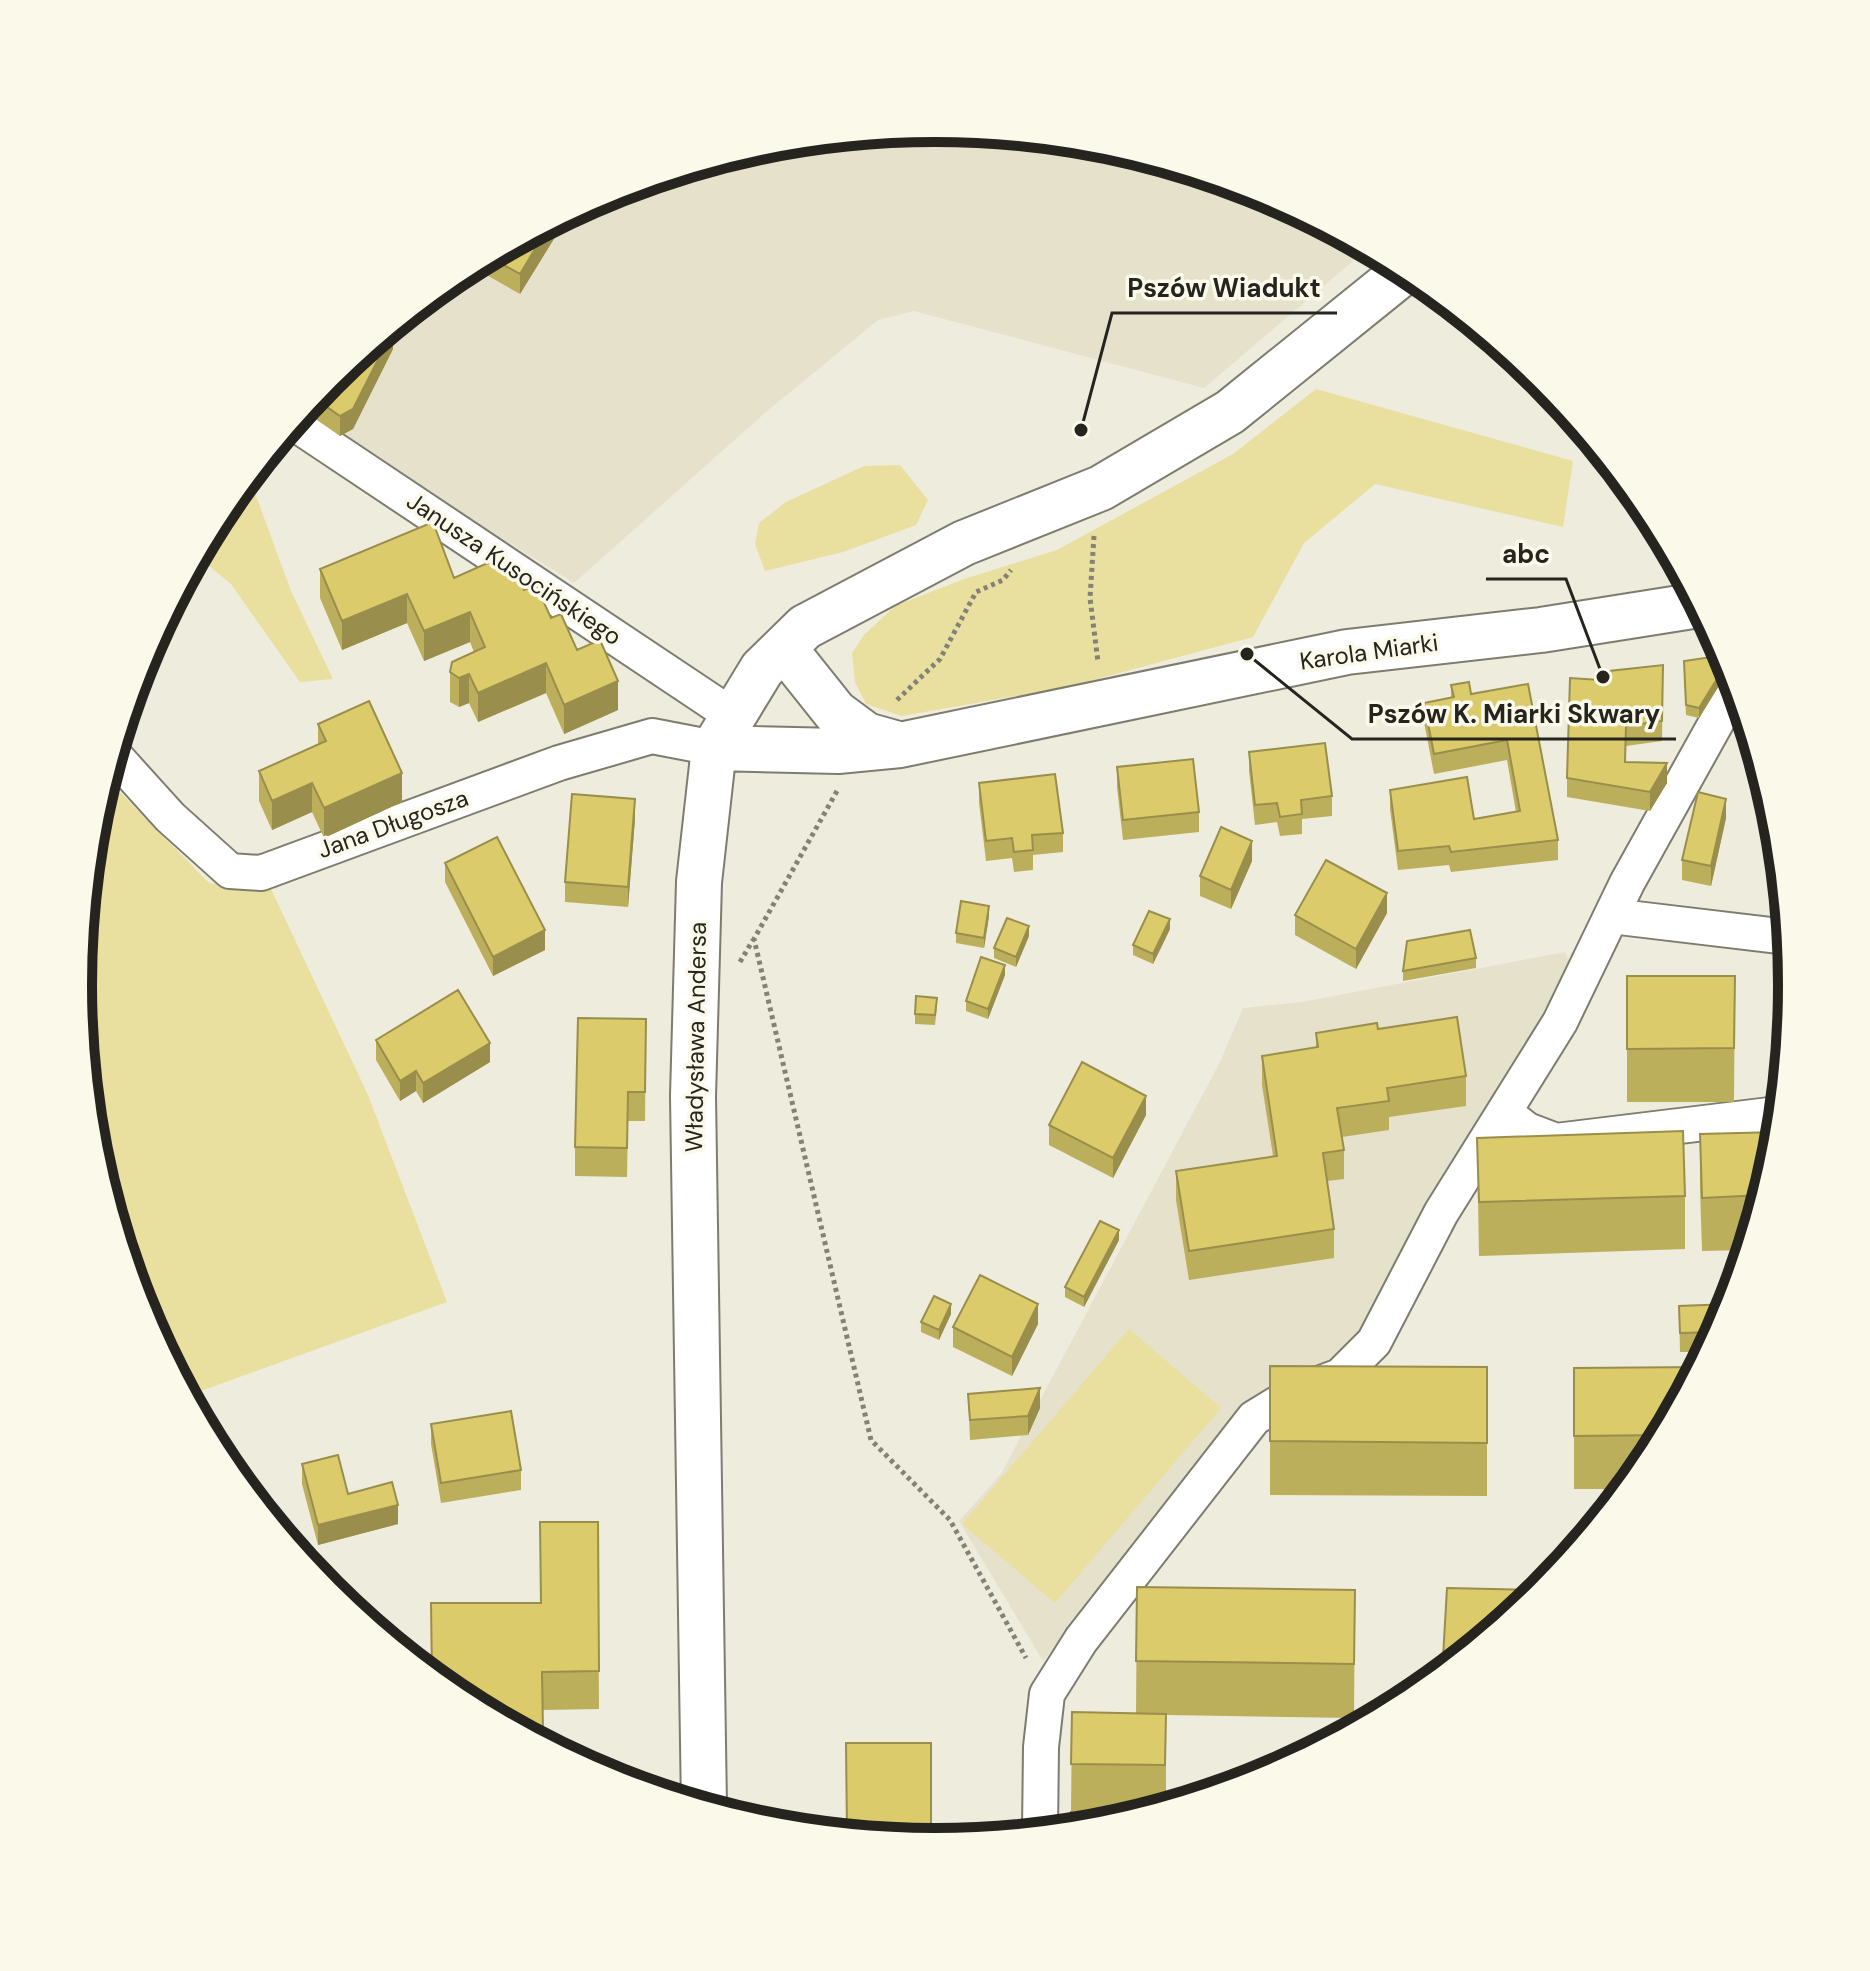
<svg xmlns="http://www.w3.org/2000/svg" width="1870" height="1971" viewBox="0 0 1870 1971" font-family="'DM Sans',sans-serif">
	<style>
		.built { fill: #e5e1ca }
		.green { fill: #e9df9f }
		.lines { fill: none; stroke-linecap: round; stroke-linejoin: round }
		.street-casing { stroke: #7e7c6f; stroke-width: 38 }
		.secondary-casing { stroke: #7e7c6f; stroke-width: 48 }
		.path { stroke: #838277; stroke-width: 5; stroke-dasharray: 4 4; stroke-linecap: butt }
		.street { stroke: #fff; stroke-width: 34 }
		.secondary { stroke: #fff; stroke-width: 44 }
		.wall { fill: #bcaf5c }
		.shaded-wall { fill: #998e4b }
		.building { fill: #dbcb6b; stroke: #998e4b; stroke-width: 2 }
		.labels { text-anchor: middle; stroke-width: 7; stroke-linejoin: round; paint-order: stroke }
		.street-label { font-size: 24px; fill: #25241e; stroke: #fbf9e9 }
		.rim { fill: none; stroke: #25241e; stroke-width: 10 }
		.leader { fill: none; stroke: #25241e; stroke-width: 3 }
		.callout-dot { fill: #25241e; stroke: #fbf9e9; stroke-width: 3 }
		.callout-label { font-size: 26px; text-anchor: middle; font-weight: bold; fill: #25241e; stroke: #fbf9e9; stroke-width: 7; stroke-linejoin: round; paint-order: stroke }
	</style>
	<rect width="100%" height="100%" fill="#eeecdc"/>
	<path class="built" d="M935,129L1103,145L1263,194L1367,249L1204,388L914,311L878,320L766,412L574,583L301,413L329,379L459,273L607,194L768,145Z
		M1565,952L1574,970L1347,1354L1236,1419L1043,1661L959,1521L1001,1474L1220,1062L1243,1008L1302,1002Z"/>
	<path class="green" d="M1316,389L1573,461L1563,527L1375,484L1304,543L1253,637L1067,687L902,716L866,704L855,682L852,653L864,635L895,606L964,579L1057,550L1233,454Z
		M900,465L928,500L916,525L843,552L765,571L755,544L759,523L786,502L864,466Z
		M249,477L291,591L333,679L300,682L231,584L197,556L223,509Z
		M107,779L209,883L271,889L368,1095L447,1302L187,1396L143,1313L94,1152L78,985L95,818Z
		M1129,1329L1221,1408L1055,1603L962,1524Z"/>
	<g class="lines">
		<g class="street-casing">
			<path id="street" d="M294,423L733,716
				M114,755L170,817L230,871L261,873L559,763L652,736L714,748
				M1611,916L1787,937
				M1504,1112L1527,1130L1556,1141L1778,1114
				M1040,1832L1041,1747L1047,1694L1081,1640L1254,1418L1295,1393L1340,1376L1374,1342L1441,1213L1560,1022L1627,883L1736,687"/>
		</g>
		<g class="secondary-casing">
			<path id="secondary" d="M784,648L835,712L866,735L898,744
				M714,748L838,751L900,745L1347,652L1541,630L1699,605
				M704,1807L693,1096L699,882L714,748L762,669L805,627L964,543L1101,488L1230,412L1406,270"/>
		</g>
		<path class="path" d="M1094,536L1090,598L1098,662
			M897,700L940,659L976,592L1003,580L1011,570
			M837,791L754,939L871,1440L950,1520L1026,1658
			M740,962L753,940"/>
		<use href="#street" class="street"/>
		<use href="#secondary" class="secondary"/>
	</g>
	<path class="wall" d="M560,219V229L520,294L476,269V264Z
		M393,349L353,429L340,436L304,411L329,379Z
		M320,569L454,578L524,590L551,618L577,650L618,710L564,734L546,693L478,722L469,703L459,707L450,702V672L474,652L470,642L424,661L407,623L342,650L320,598Z
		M1727,658L1730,668L1699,718L1686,715L1684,671Z
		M1663,665L1662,741L1626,746L1625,762L1667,783L1650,811L1567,797V778L1600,680Z
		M1528,684L1558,840V860L1451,872L1449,865L1398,870L1390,809V790L1474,819L1516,812L1507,760L1434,774L1424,722V703L1451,698V685L1471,694Z
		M318,724L402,802L324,838L312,812L272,830L259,801V771L318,744Z
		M1249,752L1332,796V816L1302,819V834L1280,836L1277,822L1255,825L1249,771Z
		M1117,767L1199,812V832L1123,840L1117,787Z
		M979,783L1063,833V852L1033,855V870L1014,872L1012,858L986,861L979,803Z
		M1726,818L1711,886L1682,880V860Z
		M635,819L628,907L565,902V882Z
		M1252,861L1231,909L1200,896V876Z
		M445,863L545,950L493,976L445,882Z
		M1387,913L1356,969L1295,935V915Z
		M989,916L984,948L956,943V933Z
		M1170,929L1153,964L1133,955V945Z
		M1029,936L1016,967L994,958V948Z
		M1476,958V968L1403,981V971Z
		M1005,975L988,1019L966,1011V1001Z
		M1627,976H1735L1734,1102H1627Z
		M937,1007L935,1025L915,1024V1014Z
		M646,1019L645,1121H628L627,1177L575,1176V1147Z
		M1378,1029L1466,1076V1106L1389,1117V1130L1342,1137L1344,1150V1179L1327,1181L1334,1229V1258L1189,1280L1176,1200V1171L1273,1156L1262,1085V1056L1316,1048V1033Z
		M376,1040L490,1062L423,1103L416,1091L400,1101L376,1060Z
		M1146,1115L1113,1178L1049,1145V1125Z
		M1700,1134L1775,1153L1746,1250L1702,1251L1700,1188Z
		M1477,1138L1685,1196V1249L1479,1256Z
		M1119,1240L1084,1307L1065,1297V1287Z
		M1679,1306L1727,1314L1706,1352H1680Z
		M951,1314L939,1340L921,1332V1322Z
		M1038,1324L1012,1376L953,1347V1327Z
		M1270,1366L1487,1367V1496L1270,1495Z
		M1698,1367L1647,1462L1625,1489H1574V1368Z
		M968,1394L1040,1408L1028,1435L970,1440Z
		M431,1424L521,1470V1490L441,1503L431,1444Z
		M302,1464L348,1494L398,1524L318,1545L302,1484Z
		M598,1522L599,1709L543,1710V1743L458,1698L541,1603Z
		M1137,1587L1355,1590L1354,1718L1166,1715V1807L1127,1818H1088L1093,1825H1066L1071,1812L1072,1712L1136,1713Z
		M1542,1590L1443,1672V1658Z"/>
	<path class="shaded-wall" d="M560,219V229L520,294V274L550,224Z
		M393,330V349L353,429L340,436V416Z
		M407,594V623L342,650V621Z
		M470,612V642L424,661V631Z
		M1728,661L1730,668L1699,718V708Z
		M546,663V693L478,722V693Z
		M469,674V703L459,707V678Z
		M618,681V710L564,734V705Z
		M1667,763V783L1650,811V792Z
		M402,773V802L324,838V808Z
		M312,783V812L272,830V801Z
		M635,799V819L628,907V887Z
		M1726,799V818L1711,886V866Z
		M1252,841V861L1231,909V890Z
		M1387,893V913L1356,969V949Z
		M989,906V916L984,948V938Z
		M1170,919V929L1153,964V954Z
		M1029,926V936L1016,967V957Z
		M545,930V950L493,976V957Z
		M1005,965V975L988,1019V1009Z
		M490,1043V1062L423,1103V1083Z
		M416,1071V1091L400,1101V1081Z
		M1146,1096V1115L1113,1178V1158Z
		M1119,1230V1240L1084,1307V1297Z
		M951,1304V1314L939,1340V1330Z
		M1038,1304V1324L1012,1376V1357Z
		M1040,1388V1408L1028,1435V1416Z
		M398,1505V1524L318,1545V1525Z"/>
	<path class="building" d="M550,224L520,274L489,257Z
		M391,328L393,330L353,409L340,416L314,398L329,379Z
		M433,522L454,578L499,558L514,568L524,590L536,585L551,618L561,614L577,650L600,640L618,681L564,705L546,663L478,693L469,674L459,678L450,672L452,662L485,647L470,612L424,631L407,594L342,621L320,569Z
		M1725,655L1728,661L1699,708L1686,705L1684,661Z
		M1663,665L1662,721L1626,726L1625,762L1667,763L1650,792L1567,778L1570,678L1600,680V672Z
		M1469,682L1471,694L1528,684L1558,840L1451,852L1449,846L1398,851L1390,790L1467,777L1474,819L1520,811L1507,740L1434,754L1424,703L1454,697L1451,685Z
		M369,701L402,773L324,808L312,783L272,801L259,771L326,741L318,724Z
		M1325,743L1332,796L1301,800L1302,814L1280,817L1277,803L1255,805L1249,752Z
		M1193,759L1199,812L1123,820L1117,767Z
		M1055,774L1063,833L1032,835L1033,850L1014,852L1012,838L986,841L979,783Z
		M1698,792L1726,799L1711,866L1682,860Z
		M572,794L635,799L628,887L565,882Z
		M1221,827L1252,841L1231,890L1200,876Z
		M497,837L545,930L493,957L445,863Z
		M1326,860L1387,893L1356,949L1295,915Z
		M961,901L989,906L984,938L956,933Z
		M1149,911L1170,919L1153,954L1133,945Z
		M1007,918L1029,926L1016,957L994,948Z
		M1470,930L1476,958L1403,971L1407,941Z
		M981,957L1005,965L988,1009L966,1001Z
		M1627,976H1735L1734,1048L1627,1049Z
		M458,990L490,1043L423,1083L416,1071L400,1081L376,1040Z
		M916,996L937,998L935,1015L915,1014Z
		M1457,1017L1466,1076L1387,1088L1389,1101L1337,1108L1344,1150L1323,1153L1334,1229L1189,1251L1176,1171L1277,1156L1262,1056L1318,1047L1316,1033L1377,1023L1378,1029Z
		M578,1018L646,1019L645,1092H628L627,1148L575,1147Z
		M1082,1062L1146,1096L1113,1158L1049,1125Z
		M1683,1131L1685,1196L1479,1202L1477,1138Z
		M1778,1132L1775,1153L1763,1195L1702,1198L1700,1134Z
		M1100,1221L1119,1230L1084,1297L1065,1287Z
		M980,1275L1038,1304L1012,1357L953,1327Z
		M934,1296L951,1304L939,1330L921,1322Z
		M1730,1304L1727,1314L1717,1332L1680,1333L1679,1306Z
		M1270,1366L1487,1367V1443L1270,1441Z
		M1698,1367L1662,1435L1574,1436V1368Z
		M1040,1388L1028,1416L970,1420L968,1394Z
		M511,1411L521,1470L441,1483L431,1424Z
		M338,1455L348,1494L392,1482L398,1505L318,1525L302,1464Z
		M540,1522H598L599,1671L542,1672L543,1732H523L458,1698L432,1676L431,1603H541Z
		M1137,1587L1355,1590L1354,1664L1136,1661Z
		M1447,1588L1542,1590L1459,1658H1443Z
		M1072,1712L1166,1714L1165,1765L1071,1764Z
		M846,1743H931V1842L847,1834Z
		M1071,1812L1093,1820L1092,1825H1066Z
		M1065,1825L1104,1826L1065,1830Z"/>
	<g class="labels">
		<g class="street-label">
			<text transform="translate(514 569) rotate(34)" y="8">Janusza Kusocińskiego</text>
			<text transform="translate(1369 652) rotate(-8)" y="8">Karola Miarki</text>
			<text transform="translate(393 824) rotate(-20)" y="8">Jana Długosza</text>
			<text transform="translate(696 1037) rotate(-89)" y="8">Władysława Andersa</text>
		</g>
	</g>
	<path d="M0 0H1870V1971H0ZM92 985a843 843 0 1 1 1686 0a843 843 0 1 1-1686 0Z" fill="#fbf9e9" fill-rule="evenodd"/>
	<path class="rim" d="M92 985a843 843 0 1 1 1686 0a843 843 0 1 1-1686 0Z"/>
	<path class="leader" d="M1081 430L1112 313H1337M1603 677L1566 579H1486M1247 654L1352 739H1676"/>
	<g class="callout-dot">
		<circle cx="1081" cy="430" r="8"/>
		<circle cx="1603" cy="677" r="8"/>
		<circle cx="1247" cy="654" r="8"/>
	</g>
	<g class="callout-label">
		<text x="1224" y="297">Pszów Wiadukt</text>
		<text x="1526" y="563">abc</text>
		<text x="1514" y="723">Pszów K. Miarki Skwary</text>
	</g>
</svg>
